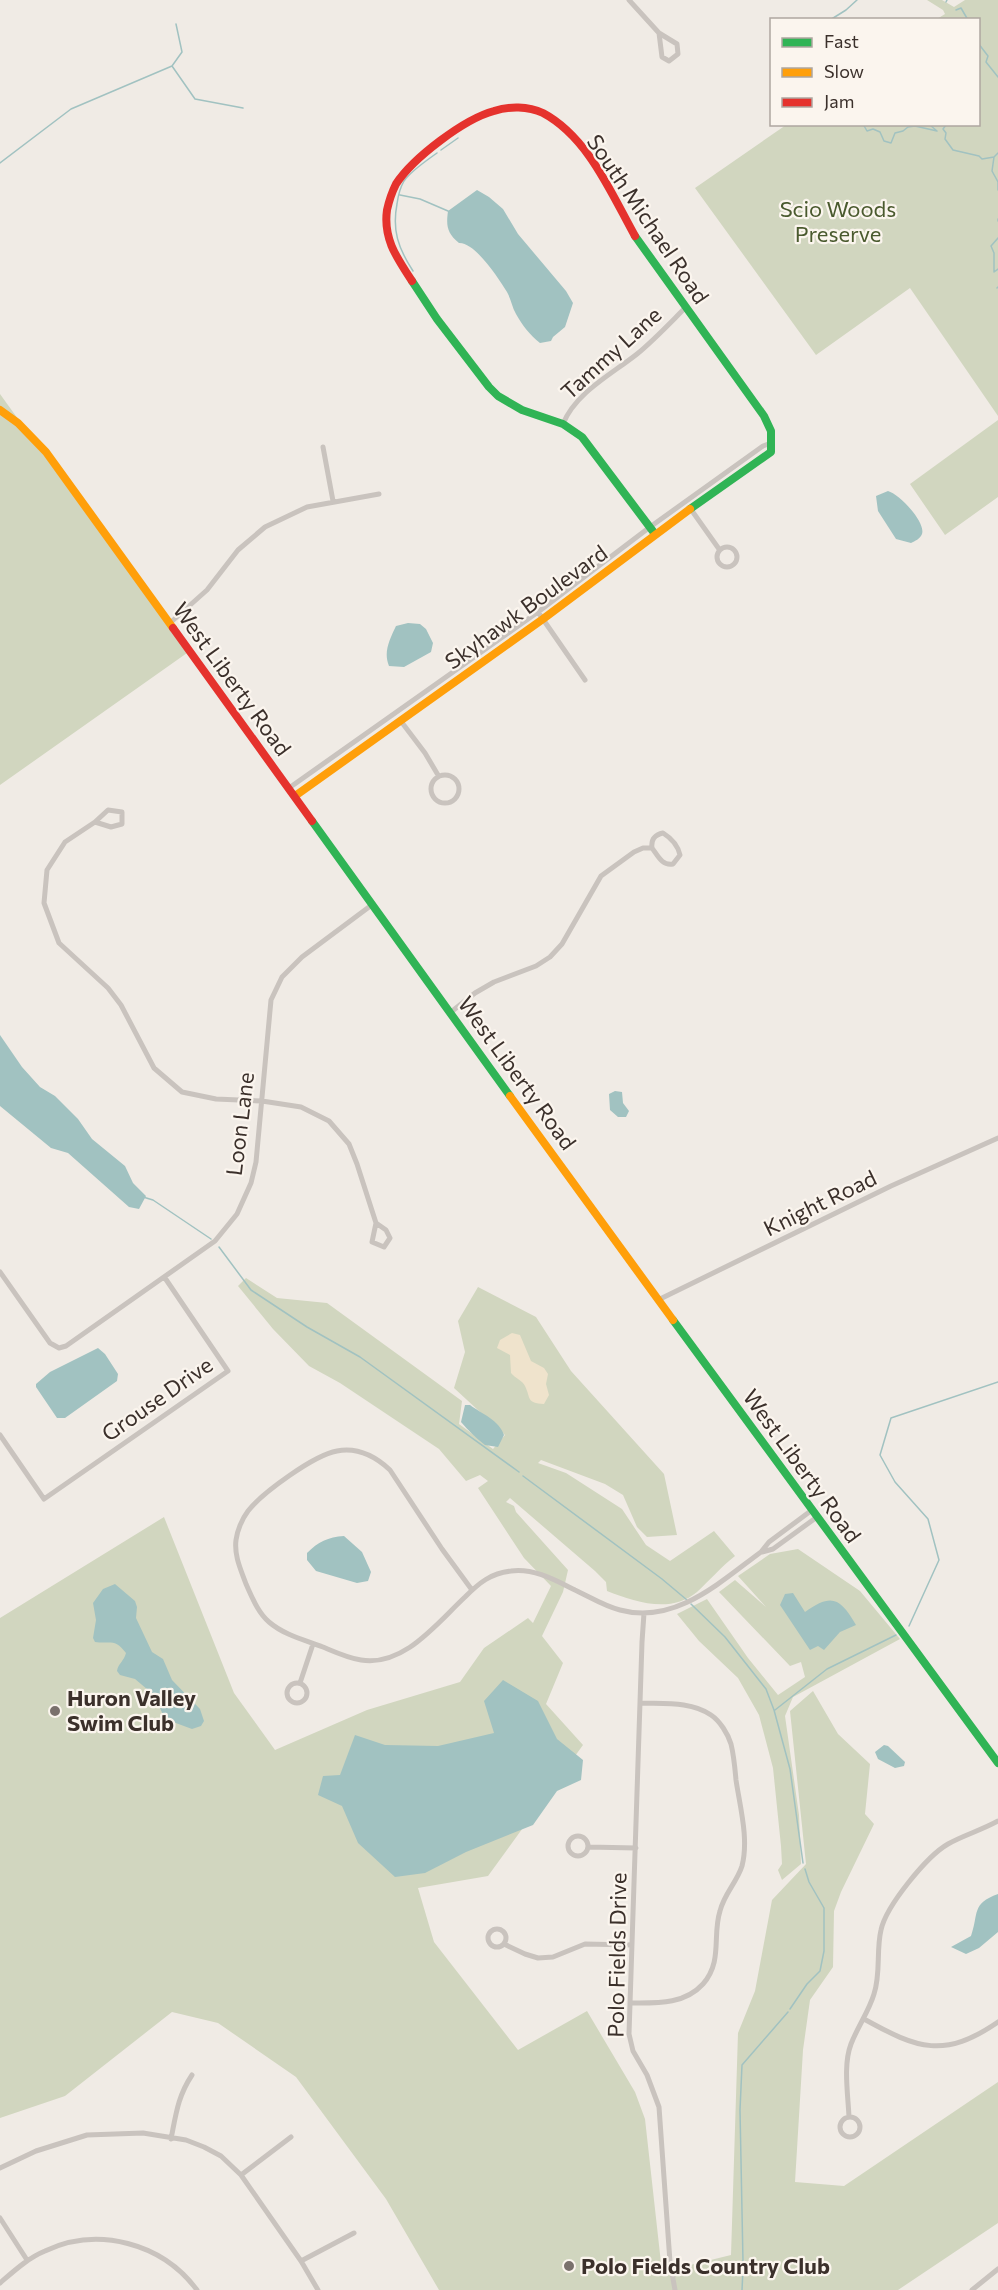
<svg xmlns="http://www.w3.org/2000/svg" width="998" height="2290" viewBox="0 0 998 2290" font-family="Commissioner,sans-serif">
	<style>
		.green { fill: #d1d6bf }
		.sand { fill: #efe3cc }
		.water { fill: #a1c2c1 }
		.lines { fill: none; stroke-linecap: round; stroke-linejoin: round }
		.stream { stroke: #a1c2c1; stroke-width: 1.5 }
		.street { stroke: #c9c3be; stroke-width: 5 }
		.fast { stroke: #30b455; stroke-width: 8 }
		.slow { stroke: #ff9f0a; stroke-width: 8 }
		.jam { stroke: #e5322d; stroke-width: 8 }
		.poi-dot { fill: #7a716c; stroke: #fbf5ee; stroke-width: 2 }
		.labels { text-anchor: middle; stroke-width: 4.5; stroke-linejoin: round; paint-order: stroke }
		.park-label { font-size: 22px; fill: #4a5a2e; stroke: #fbf5ee }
		.street-label { font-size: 22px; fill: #3b302b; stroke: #fbf5ee }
		.poi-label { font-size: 22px; font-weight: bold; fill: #3b302b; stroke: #fbf5ee; text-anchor: start }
	</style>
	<rect width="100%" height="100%" fill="#f0ebe5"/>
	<path class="green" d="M927,0H942L954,7L965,0H998V416L910,288L816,355L695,188L786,125L978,124V20L937,19L945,14L943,10Z
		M0,394L187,653L0,785Z
		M998,420V497L945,535L910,484Z
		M246,1278L277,1298L327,1303L462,1401L459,1424L493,1449L505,1435L454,1388L465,1352L458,1321L478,1287L536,1317L571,1371L664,1474L677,1535L647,1537L637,1527L623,1495L605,1484L541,1460L538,1463L566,1473L622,1509L646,1545L670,1561L714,1531L735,1556C721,1567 710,1580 697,1592C671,1614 635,1602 607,1591L606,1582L595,1571L510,1498L506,1502L514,1506L516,1512L568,1570L563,1592L542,1636L563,1663L546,1704L583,1745L488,1876L418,1888L434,1942L518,2050L587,2011L635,2092L645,2119L662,2272L731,2255L738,2033L755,1991L772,1900L806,1864L790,1711L813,1691L838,1734L870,1764L865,1814L874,1824L841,1892L834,1911L833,1967L810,2000L803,2050L795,2182L844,2186L998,2082V2223L898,2290H439L386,2199L296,2077L218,2023L172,2012L65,2096L0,2118V1618L164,1517L234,1693L275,1750L367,1710L460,1682L484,1648L528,1618L533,1623L551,1586L524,1558L478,1488L488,1481L480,1475L466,1481L439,1449L340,1383L309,1366L273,1329L238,1286Z
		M798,1549L860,1591L900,1639L793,1697L785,1716L799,1815L801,1864L782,1880L778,1870L782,1864L781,1846L773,1768L759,1715L738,1678L699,1641L677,1614L707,1599L748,1658L778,1695L805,1677L801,1662L790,1666L719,1592L735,1580L766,1607L738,1576L770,1554Z"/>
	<path class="sand" d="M512,1333L520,1335L531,1361L544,1368L548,1374L546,1384L549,1395L544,1404C526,1403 531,1398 525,1386C523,1381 515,1378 511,1373L510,1355L497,1348L500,1340Z"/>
	<path class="water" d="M477,190L489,197L503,209L518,234L566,291L573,303L565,327L553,337L551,341L540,343C530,335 522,325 516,314C512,307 511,299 507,292C499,279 475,242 459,243C447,233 446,226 448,211Z
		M888,491C899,494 926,522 922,534C920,539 915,541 911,543L896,539L878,511L876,496Z
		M408,623L420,624L426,629L433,643L431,652L404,667L389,666C383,652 390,639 396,626Z
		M0,1035L22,1067L40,1087L55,1096L78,1119L92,1139L125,1166L133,1183L146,1196L139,1209L129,1207L68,1153L51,1148L0,1106Z
		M615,1091L622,1092L623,1103L629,1111L626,1117H618L610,1110L609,1094Z
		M98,1348L105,1354L118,1374L117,1381L65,1418H57L36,1387V1384L50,1372Z
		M465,1405H470C482,1414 499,1420 504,1435L498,1447L485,1445C477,1439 468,1430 461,1422Z
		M344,1536L362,1552L371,1572L368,1581L357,1583L316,1571L307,1560V1553C318,1542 328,1537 344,1536Z
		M115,1584L135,1601L137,1607L136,1618L152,1652L163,1659L172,1680L200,1709L204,1721L201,1726L192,1729L165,1719L154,1695L135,1679L120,1675L117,1671C118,1664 124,1661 126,1653C115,1638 111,1644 95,1642L93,1638L96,1620L93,1603L103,1589Z
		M793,1593L805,1612C832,1593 840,1598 856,1625L840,1632L824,1650L818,1646L810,1650L780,1605L785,1594Z
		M503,1680L538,1701L557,1739L583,1760L581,1780L557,1791L533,1825L466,1852L425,1873L395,1877L358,1843L342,1806L318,1795L323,1776L340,1775L355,1735L385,1745L438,1746L494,1733L484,1701Z
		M884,1745L888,1746L905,1762L904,1766L895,1768L878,1759L875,1752Z
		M998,1894V1932L979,1948L966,1954L951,1947L971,1936C979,1913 971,1904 998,1894Z"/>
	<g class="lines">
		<path class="stream" d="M946,2L947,0
			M956,10L961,8L968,20
			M830,20L846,10L857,0
			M978,43L988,56L986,62L998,77
			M172,66L182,52L176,24
			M863,124L867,131L873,129L880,132L884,141L891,143L895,133L903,131L908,127L915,126L937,131L930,125
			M946,125L943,129L946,133L945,139L953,150L979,156L982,159L994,157L998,153
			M441,150L458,138
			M994,157L992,171L998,182V190
			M0,163L71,109L172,66L195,99L243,108
			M400,195L420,199L448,211
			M998,219V221
			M998,238L991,246L994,253V272L998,269
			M413,271C398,248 392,230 397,204C398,196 400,188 404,181C412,170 426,161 437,153
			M997,288L998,287
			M143,1197L153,1200L211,1239
			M219,1247L251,1290L307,1327L360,1357L519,1472
			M523,1476L662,1579L687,1600
			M691,1604L725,1637L766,1689L774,1710L790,1769L803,1863
			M909,1626L939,1560L928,1519L895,1482L880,1455L891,1418L998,1382
			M775,1710L827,1669L896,1635
			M790,2009L807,1984L820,1971L824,1951V1908L809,1882L805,1869
			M743,2262L740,2110L742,2065L788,2012
			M742,2290L743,2269"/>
		<path class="street" d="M629,0L659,33L677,44L678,54L669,61L662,57L659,33
			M563,424C575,393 612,374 637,354C654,340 669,324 685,308
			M323,447L333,501
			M690,508L719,549
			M717 557a10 10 0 1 1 20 0a10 10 0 1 1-20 0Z
			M538,612L585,680
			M170,623L207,590L238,550L265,527L307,507L379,494
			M400,720L425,753L438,775
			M431 789a14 14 0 1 1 28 0a14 14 0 1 1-28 0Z
			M289,788L538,612L650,527L763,446L771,443
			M95,822L108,810L122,812V824L111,827L95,822L65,842L47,870L44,903L59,943L108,988L121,1005L154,1068L182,1092L216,1099L262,1101L301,1107L329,1121L349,1144L357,1164L376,1223L372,1242L384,1247L390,1238L386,1230L376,1223
			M451,1012L475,993L494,982L536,966L550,957L562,944L601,876L634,852L643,848H652C658,856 662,866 673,864L680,855C678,846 671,838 663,833C654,835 651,840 652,848
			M0,1272L50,1343L59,1348L66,1346L215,1241L237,1214L251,1183L256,1162L271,1000L282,977L302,957L373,904
			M658,1300L891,1186L998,1138
			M0,1435L44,1499L228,1371L165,1278
			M762,1552L773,1549L817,1517
			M472,1590L442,1549L390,1470C375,1456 358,1447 337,1451C314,1455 262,1493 248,1511C242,1519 237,1531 236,1540C234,1556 241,1570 246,1584C252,1597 258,1613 269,1622C284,1635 305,1640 323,1647C335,1652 348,1658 361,1660C404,1667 437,1623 465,1597C479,1583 491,1573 511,1571C534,1568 555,1580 575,1590C590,1597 604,1606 620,1610C675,1625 720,1582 761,1552L769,1542L812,1510
			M644,1613L642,1642L629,2034L633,2051L647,2075L659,2107L670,2262L675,2290
			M300,1683L313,1644
			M287 1693a10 10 0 1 1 20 0a10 10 0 1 1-20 0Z
			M568 1846a10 10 0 1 1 20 0a10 10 0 1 1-20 0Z
			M588,1847L636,1848
			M488 1938a9 9 0 1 1 18 0a9 9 0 1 1-18 0Z
			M504,1944L525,1954L538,1958L553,1957L585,1944L632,1945
			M630,2003C656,2003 684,2005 703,1984C723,1961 712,1936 720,1911C724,1894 737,1882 742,1866C749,1839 740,1807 736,1780C735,1769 734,1756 731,1744C728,1734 720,1721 711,1715C691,1701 663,1704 640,1703
			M864,2019C918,2049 944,2059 998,2022
			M849,2117C848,2094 843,2065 851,2044C858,2026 869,2011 874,1994C881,1973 876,1951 881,1930C886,1906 927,1856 948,1844C964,1835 982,1830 998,1821
			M840 2127a10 10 0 1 1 20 0a10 10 0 1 1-20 0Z
			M171,2139C176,2114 178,2096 192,2075
			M0,2168L36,2151L87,2135L143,2133L186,2140L204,2147L221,2156L241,2175L301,2261L318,2290
			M241,2175L291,2137
			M0,2218L27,2260
			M301,2261L354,2233
			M0,2283C14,2271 28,2258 45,2251C98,2226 162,2243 197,2290
			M972,2290L998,2269"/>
		<path class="fast" d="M635,236L764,416L771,431V452L690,509
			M412,281L437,319L489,387L498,396L522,410L563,424L582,437L655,534
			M312,821L510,1096
			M673,1320L998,1763"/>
		<path class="slow" d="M0,410L18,423L46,452L173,628
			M295,796L543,619L690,509
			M510,1096L673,1320"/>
		<path class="jam" d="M412,281C397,258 383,239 387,210C389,201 392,192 396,184C413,158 464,119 494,111C509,106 528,106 543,113C588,137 611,193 635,236
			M173,628L312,821"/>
	</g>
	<g class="poi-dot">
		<circle cx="55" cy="1711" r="6"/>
		<circle cx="569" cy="2266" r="6"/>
	</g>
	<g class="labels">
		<g class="park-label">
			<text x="838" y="217">Scio Woods<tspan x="838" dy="25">Preserve</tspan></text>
		</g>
		<g class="street-label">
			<text transform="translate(648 219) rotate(56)" y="8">South Michael Road</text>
			<text transform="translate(611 353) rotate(-42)" y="8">Tammy Lane</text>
			<text transform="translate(526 607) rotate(-36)" y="8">Skyhawk Boulevard</text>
			<text transform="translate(232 679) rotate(54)" y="8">West Liberty Road</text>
			<text transform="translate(517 1073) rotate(54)" y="8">West Liberty Road</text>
			<text transform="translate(240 1124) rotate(-83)" y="8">Loon Lane</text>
			<text transform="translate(820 1203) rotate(-26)" y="8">Knight Road</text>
			<text transform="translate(157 1399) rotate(-35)" y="8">Grouse Drive</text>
			<text transform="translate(802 1466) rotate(54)" y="8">West Liberty Road</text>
			<text transform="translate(617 1955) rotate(-89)" y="8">Polo Fields Drive</text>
		</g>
		<g class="poi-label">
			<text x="67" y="1706">Huron Valley<tspan x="67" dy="25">Swim Club</tspan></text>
			<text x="581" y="2274">Polo Fields Country Club</text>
		</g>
	</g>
	<rect x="770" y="18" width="210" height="108" fill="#fbf5ee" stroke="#aea6a0" stroke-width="1.5"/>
	<rect x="782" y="38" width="30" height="9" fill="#30b455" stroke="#aea6a0" stroke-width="1.5"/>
	<text x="824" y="48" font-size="18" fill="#3b302b">Fast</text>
	<rect x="782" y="68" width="30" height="9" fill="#ff9f0a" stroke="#aea6a0" stroke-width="1.5"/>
	<text x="824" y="78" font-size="18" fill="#3b302b">Slow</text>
	<rect x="782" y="98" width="30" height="9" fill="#e5322d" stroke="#aea6a0" stroke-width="1.5"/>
	<text x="824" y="108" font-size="18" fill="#3b302b">Jam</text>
</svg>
